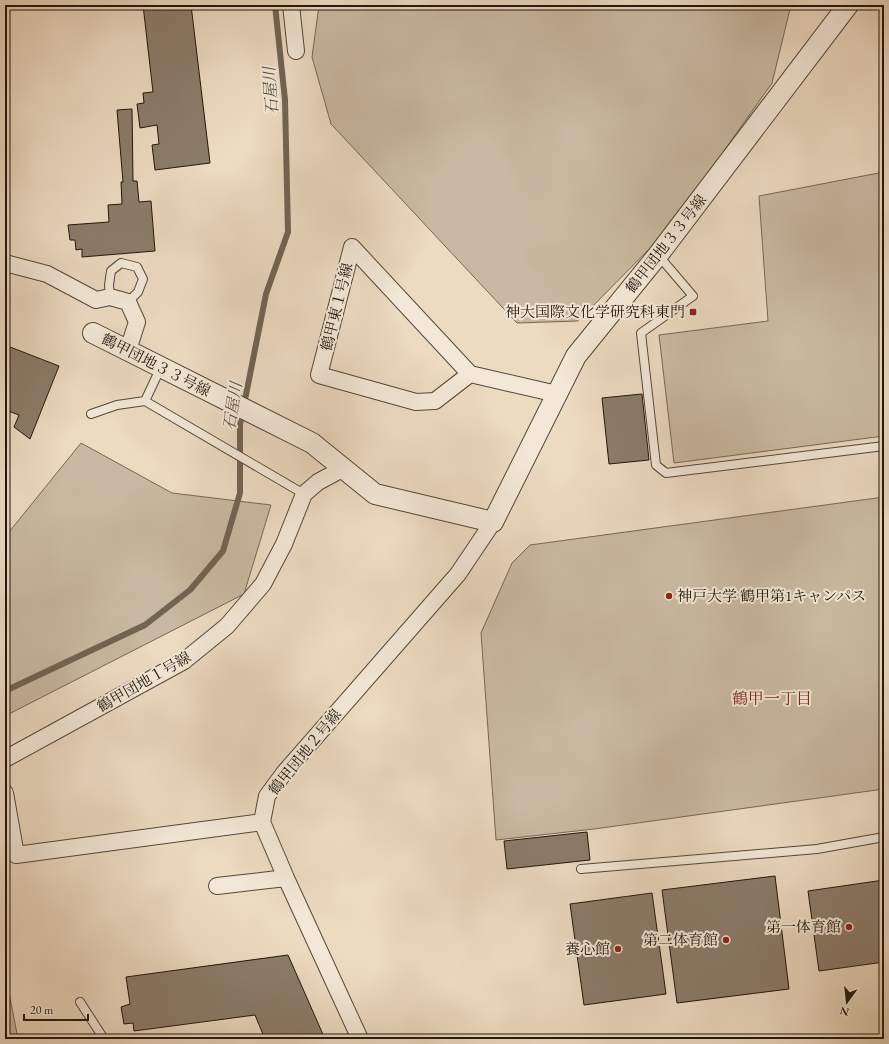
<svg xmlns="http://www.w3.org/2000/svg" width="889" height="1044" viewBox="0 0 889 1044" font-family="'EB Garamond','Noto Serif JP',serif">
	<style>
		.green { fill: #c9b9a2; stroke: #756856 }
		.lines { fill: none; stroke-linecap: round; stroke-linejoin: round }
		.stream { stroke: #716453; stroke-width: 6 }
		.building { fill: #8b7c6a; stroke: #21170b }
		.service-casing { stroke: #544838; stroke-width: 10 }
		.minor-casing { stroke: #544838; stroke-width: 18 }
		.tertiary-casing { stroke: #544838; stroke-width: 22 }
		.service { stroke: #f3e7d7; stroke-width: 8 }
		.minor { stroke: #f3e7d7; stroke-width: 16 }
		.tertiary { stroke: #f3e7d7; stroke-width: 20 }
		.poi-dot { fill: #8f2418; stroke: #f3e7d7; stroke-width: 1.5 }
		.labels { text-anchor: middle; stroke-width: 4; stroke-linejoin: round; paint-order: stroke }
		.street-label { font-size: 15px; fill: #21170b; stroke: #f3e7d7 }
		.poi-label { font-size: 15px; fill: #21170b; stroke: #f3e7d7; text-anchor: end }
		.water-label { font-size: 16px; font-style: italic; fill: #574b3b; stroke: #f3e7d7 }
		.neighbourhood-label { font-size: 16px; fill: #7a1f14; stroke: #f3e7d7 }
	</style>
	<rect width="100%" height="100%" fill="#ecdac1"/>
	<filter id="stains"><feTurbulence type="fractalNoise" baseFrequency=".005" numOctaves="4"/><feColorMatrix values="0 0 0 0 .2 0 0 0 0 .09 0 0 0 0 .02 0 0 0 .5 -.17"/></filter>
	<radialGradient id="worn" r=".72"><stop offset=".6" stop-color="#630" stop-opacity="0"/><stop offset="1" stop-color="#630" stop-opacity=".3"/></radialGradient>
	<path class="green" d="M319,5H791L772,83L668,230L578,321L517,323L331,124L312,57Z
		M884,172V436L674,463L659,335L768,321L759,196Z
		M81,443L172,493L271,505L244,594L5,716V537Z
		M884,497V789L594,829L496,840L481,633L512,563L530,545Z
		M5,972L18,1039H5Z"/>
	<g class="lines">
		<path class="stream" d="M5,691L145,625L190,590L223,551L240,493V425L266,294L288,232L285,100L275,5"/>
	</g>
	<path class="building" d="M143,5H191L210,163L155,170L152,145L159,144L157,125L140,128L137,104L144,103L143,93L153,92Z
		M132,109L133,181H137L139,202L151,201L155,251L82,257V249L76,250L75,240H70L68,225L109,222L108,205L122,204L121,182H123L117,110Z
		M5,345L59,366L30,439L14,427L19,415L5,410Z
		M642,394L649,460L609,464L602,398Z
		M587,832L590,860L507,869L504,841Z
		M775,876L789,989L677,1003L662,890Z
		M884,880V962L819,971L808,891Z
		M652,893L666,994L584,1005L570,904Z
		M288,955L325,1039H265L255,1015L134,1031L133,1023L124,1024L121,1007L130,1004L126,977Z"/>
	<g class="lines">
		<g class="service-casing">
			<path id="service" d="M658,255L693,296L641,333L656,465L666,473L884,446
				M110,297L109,285L111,271L121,263L137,267L143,279L138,292L128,302
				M145,401L161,367
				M91,414L117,405L145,401L304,494
				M581,869L817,849L884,837
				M80,1002L104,1039"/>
		</g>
		<g class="minor-casing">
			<path id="minor" d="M291,5L296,51
				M5,263L47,274L96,300L110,297L128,302L137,322L128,350
				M470,374L435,401L416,402L319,375L352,247L470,374L557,394
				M5,759L184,661L227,626L263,584L284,544L304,494L318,482L342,469
				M5,793L16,855L262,822
				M217,886L286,878
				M360,1039L286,878L262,822L267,796L284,773L458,574L493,522"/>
		</g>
		<g class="tertiary-casing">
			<path id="tertiary" d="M93,333L312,443L375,494L493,522L576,356L658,255L848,5"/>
		</g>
		<use href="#service" class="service"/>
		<use href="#minor" class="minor"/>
		<use href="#tertiary" class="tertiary"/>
	</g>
	<g class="poi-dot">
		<rect x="689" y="308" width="8" height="8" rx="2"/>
		<circle cx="669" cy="596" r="4"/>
		<circle cx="849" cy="927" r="4"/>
		<circle cx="726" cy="940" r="4"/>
		<circle cx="618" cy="949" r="4"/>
	</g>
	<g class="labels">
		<g class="street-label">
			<text transform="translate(666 244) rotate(-52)" y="5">鶴甲団地３３号線</text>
			<text transform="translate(337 307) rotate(-76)" y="5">鶴甲東１号線</text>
			<text transform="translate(156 365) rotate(27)" y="5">鶴甲団地３３号線</text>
			<text transform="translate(144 682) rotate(-30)" y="5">鶴甲団地１号線</text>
			<text transform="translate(305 752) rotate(-51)" y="5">鶴甲団地２号線</text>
		</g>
		<g class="poi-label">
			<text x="685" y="317">神大国際文化学研究科東門</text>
			<text x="677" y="601" text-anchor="start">神戸大学 鶴甲第1キャンパス</text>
			<text x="841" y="932">第一体育館</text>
			<text x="718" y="945">第二体育館</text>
			<text x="610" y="954">養心館</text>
		</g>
		<g class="water-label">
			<text transform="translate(270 91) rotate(-94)" y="6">石屋川</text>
			<text transform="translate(232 406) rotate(-81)" y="6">石屋川</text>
		</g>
		<g class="neighbourhood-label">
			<text x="772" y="704">鶴甲一丁目</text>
		</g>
	</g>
	<rect width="889" height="1044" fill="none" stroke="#ecdac1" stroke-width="20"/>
	<rect x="6" y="6" width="877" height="1032" fill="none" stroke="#21170b" stroke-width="2"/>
	<rect x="10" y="10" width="869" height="1024" fill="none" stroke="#21170b"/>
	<g transform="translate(847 1002) rotate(195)" stroke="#f3e7d7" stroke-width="3" paint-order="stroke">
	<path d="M0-3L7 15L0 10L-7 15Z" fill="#21170b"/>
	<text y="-6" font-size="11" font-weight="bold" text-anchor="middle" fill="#21170b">N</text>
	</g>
	<path d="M24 1014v6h64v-6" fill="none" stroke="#21170b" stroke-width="2"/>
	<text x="30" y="1014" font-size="12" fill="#21170b" stroke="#f3e7d7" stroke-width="3" paint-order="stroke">20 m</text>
	<rect width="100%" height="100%" filter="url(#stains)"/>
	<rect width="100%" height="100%" fill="url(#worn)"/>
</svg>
